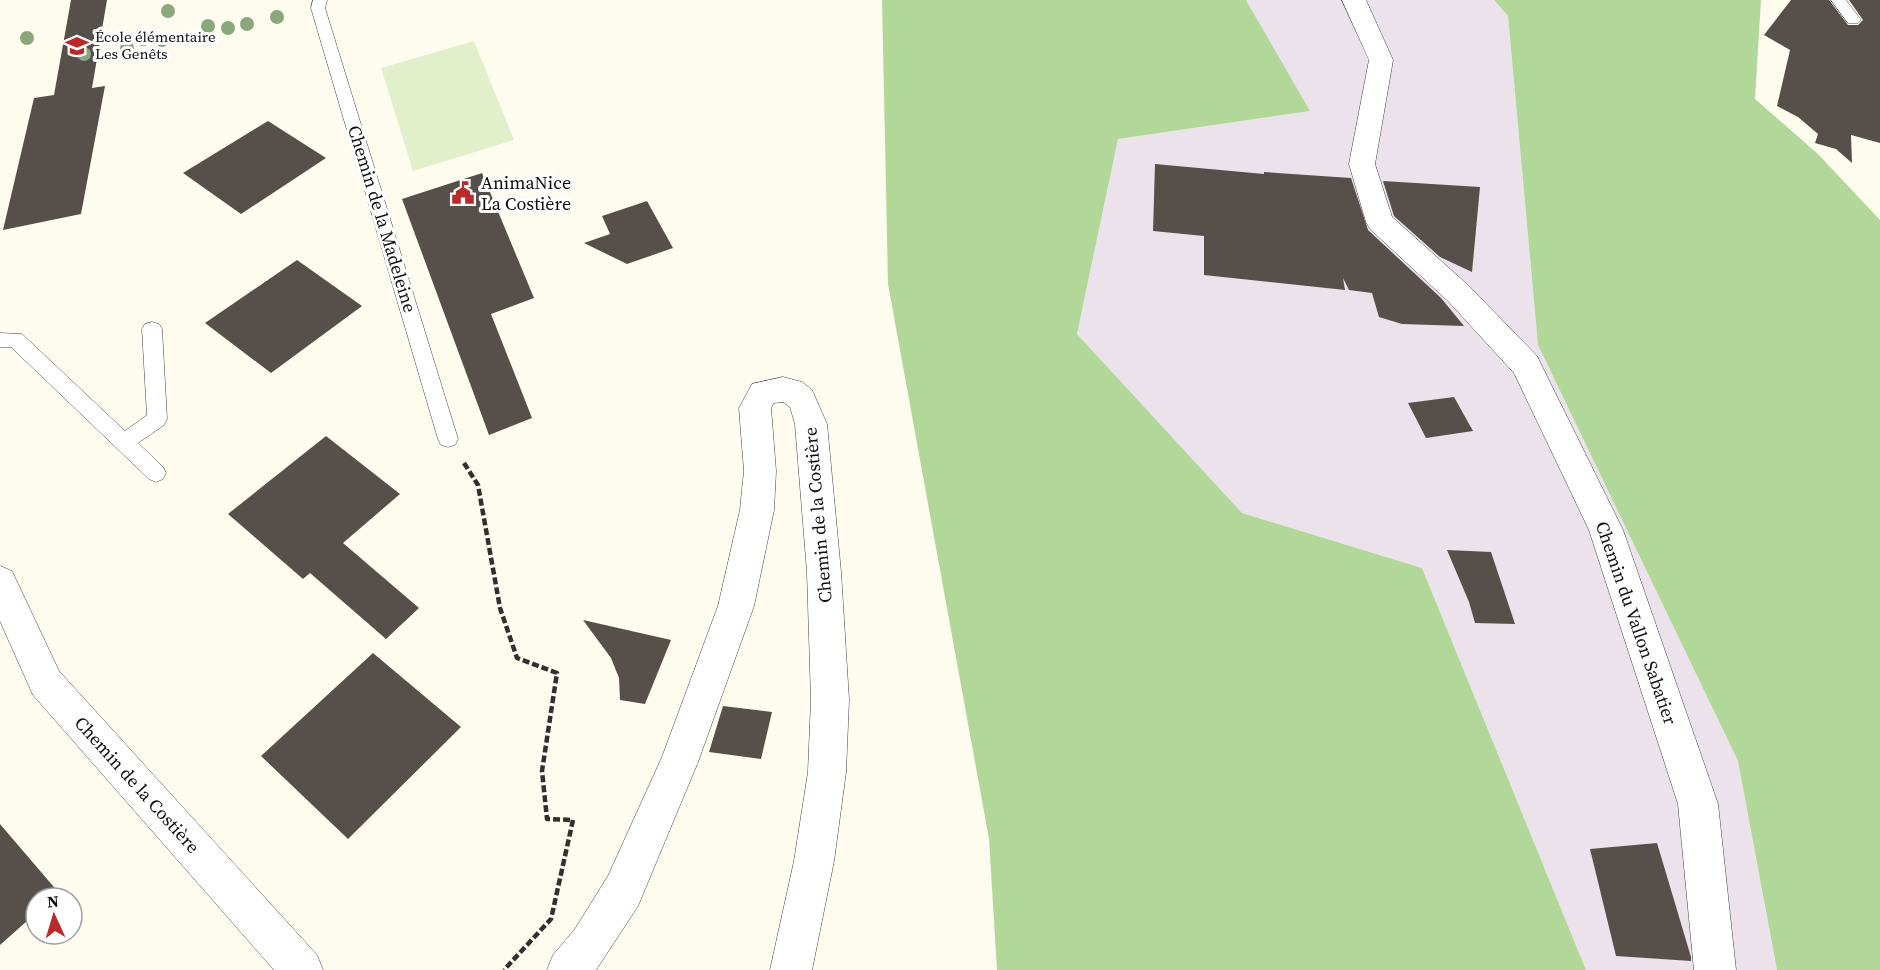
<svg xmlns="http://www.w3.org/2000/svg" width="1880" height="970" viewBox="0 0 1880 970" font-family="'Source Serif 4',serif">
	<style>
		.industrial { fill: #ebe2ec }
		.forest { fill: #b2d899 }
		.pitch { fill: #e1efcb }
		.building { fill: #564f4a }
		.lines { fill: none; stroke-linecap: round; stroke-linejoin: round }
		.lane-casing { stroke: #414141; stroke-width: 1 }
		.street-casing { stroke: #414141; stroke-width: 1 }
		.path { stroke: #303030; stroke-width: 4.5; stroke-dasharray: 7 3; stroke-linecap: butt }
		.lane { fill: #fff; fill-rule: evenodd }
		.street { fill: #fff; fill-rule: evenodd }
		.tree { fill: #89a87d }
		.labels { text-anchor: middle; stroke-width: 6; stroke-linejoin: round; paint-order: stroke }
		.far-poi-label { font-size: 15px; fill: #0e0e0e; stroke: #fff; text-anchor: start }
		.poi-label { font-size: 18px; fill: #0e0e0e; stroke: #fff; text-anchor: start }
		.street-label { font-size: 18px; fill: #0e0e0e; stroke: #fff }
	</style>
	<rect width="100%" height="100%" fill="#fefcef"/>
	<path class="industrial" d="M1246,0H1494L1508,16L1538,345L1738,761L1777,970H1586L1422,568L1242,513L1077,334L1118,139L1309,111Z"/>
	<path class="forest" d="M882,0H1246L1310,111L1118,139L1077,334L1242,513L1422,568L1586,970H997L989,839L888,284Z
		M1494,0H1761L1755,99L1818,154L1880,220V970H1777L1738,761L1538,345L1508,16Z"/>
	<path class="pitch" d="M474,41L514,140L413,171L381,68Z"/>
	<path class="building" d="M71,0H107L92,88L105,86L81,214L3,230L34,98L54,95Z
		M1791,0H1829L1848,25H1858L1863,20L1849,0H1880V143L1851,135L1852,163L1836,149L1815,143L1818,134L1798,117L1777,106L1790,50L1764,35Z
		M268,121L326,158L241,214L183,173Z
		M1155,164L1264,174V172L1351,178L1368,230L1441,298L1464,326L1402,324L1379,317L1372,293L1349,290L1343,278L1345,290L1204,275V236L1153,231Z
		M482,173L534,298L491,314L532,418L489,435L402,199Z
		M1383,181L1480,187L1472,272L1440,257L1394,216Z
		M647,201L673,248L627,264L584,243L610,234L602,216Z
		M297,260L362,306L271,373L205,323Z
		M1454,397L1473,431L1426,438L1408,403Z
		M326,436L400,494L343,543L419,608L386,639L310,573L303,579L228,514Z
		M1447,550L1491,552L1515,624L1475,623L1469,602Z
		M583,620L671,640L645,704L620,700L619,678L611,658Z
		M373,653L461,727L348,839L261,756Z
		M723,706L772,712L761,759L709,752Z
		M0,824L59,893L53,898H36V913L0,945Z
		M1657,843L1691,957V961L1616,956L1590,849Z"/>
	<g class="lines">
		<g class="lane-casing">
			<path id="lane" d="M313,0H327L325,8L458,439L455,445L448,447L441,445L438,439L311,8Z
				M1831,0H1846L1861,20L1858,23H1848Z
				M152,322L159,324L162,329L167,419L164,425L138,443L163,467L166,473L163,479L156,482L149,479L11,347H0V333L22,334L125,431L147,415L142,329L145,324Z"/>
		</g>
		<g class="street-casing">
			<path id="street" d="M1342,0H1366L1393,60L1375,164L1392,217L1468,285L1537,356L1623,530L1718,804L1736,970H1694L1678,804L1589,530L1514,373L1448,301L1370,229L1366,222L1349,164L1369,60Z
				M783,377L802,382L812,390L827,424L841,572L849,700L846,772L834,861L812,970H770L794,861L808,772L811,700L807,572L795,424L790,407L783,402L774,403L771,408L776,471L774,510L754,606L698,762L638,906L596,970H547L553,955L575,929L608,876L662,757L718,606L740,510L744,471L739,408L752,384Z
				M0,566L12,571L59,671L317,955L323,970H274L33,695L0,621Z"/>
		</g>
		<path class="path" d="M464,463L478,485L500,608L517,658L557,673L542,771L547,819L573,820L551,919L504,970"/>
		<use href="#lane" class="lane"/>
		<use href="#street" class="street"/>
	</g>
	<g class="tree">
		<circle cx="168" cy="11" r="7"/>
		<circle cx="277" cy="17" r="7"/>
		<circle cx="247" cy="24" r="7"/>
		<circle cx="208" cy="26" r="7"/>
		<circle cx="228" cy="28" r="7"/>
		<circle cx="27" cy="38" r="7"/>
		<circle cx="143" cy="39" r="7"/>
		<circle cx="162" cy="40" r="7"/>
		<circle cx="127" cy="48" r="7"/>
		<circle cx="84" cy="54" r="7"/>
	</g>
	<defs>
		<g id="school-bare" transform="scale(1.8)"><path d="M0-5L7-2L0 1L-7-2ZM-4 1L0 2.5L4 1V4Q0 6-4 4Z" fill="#b92a2a" stroke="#fff" stroke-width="2.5" paint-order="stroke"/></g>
		<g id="civic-bare" transform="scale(1.8)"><path d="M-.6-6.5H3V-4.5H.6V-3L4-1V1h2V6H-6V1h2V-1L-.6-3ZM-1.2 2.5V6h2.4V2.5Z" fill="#b92a2a" stroke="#fff" stroke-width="2.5" paint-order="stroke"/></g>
	</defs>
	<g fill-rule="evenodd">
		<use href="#school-bare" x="77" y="46"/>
		<use href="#civic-bare" x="463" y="193"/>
	</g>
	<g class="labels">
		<g class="far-poi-label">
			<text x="95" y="42">École élémentaire<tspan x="95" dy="17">Les Genêts</tspan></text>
		</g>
		<g class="poi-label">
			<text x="481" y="189">AnimaNice<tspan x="481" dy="21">La Costière</tspan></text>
		</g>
		<g class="street-label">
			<text transform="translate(382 219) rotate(73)" y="6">Chemin de la Madeleine</text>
			<text transform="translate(818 515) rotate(-95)" y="6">Chemin de la Costière</text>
			<text transform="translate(1636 623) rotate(71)" y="6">Chemin du Vallon Sabatier</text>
			<text transform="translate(137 785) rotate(48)" y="6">Chemin de la Costière</text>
		</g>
	</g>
	<g transform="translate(54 916) rotate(356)"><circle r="28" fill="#ffffff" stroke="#9f9f9f" stroke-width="1.5"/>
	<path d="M0-4.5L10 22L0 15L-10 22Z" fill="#b92a2a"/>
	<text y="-9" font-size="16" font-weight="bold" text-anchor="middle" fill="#0e0e0e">N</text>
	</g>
</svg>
